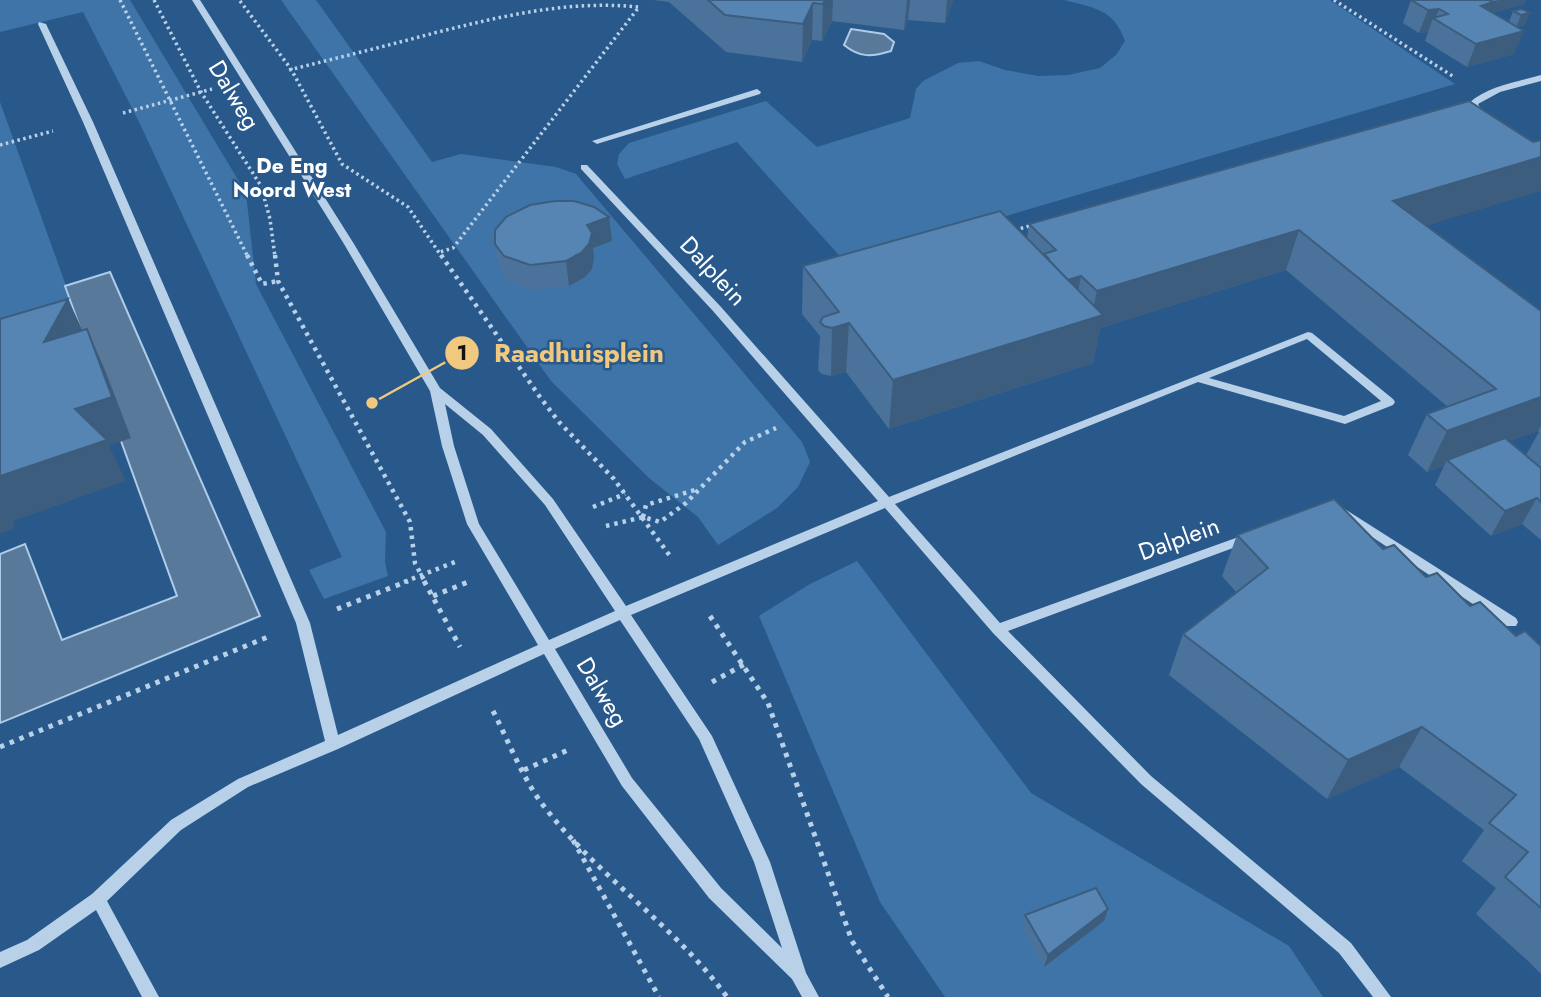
<svg xmlns="http://www.w3.org/2000/svg" width="1541" height="997" viewBox="0 0 1541 997" font-family="Jost,sans-serif">
	<style>
		.green { fill: #3e74a7 }
		.water { fill: #59799a; stroke: #adcce9; stroke-width: 2 }
		.lines { fill: none; stroke-linecap: round; stroke-linejoin: round }
		.path-far2 { stroke: #b8d1e9; stroke-width: 3.5; stroke-dasharray: 2.5 3.5; stroke-linecap: butt }
		.path-far1 { stroke: #b8d1e9; stroke-width: 4.5; stroke-dasharray: 3.5 5; stroke-linecap: butt }
		.path { stroke: #b8d1e9; stroke-width: 5; stroke-dasharray: 4.5 6; stroke-linecap: butt }
		.minor { fill: #b8d1e9; fill-rule: evenodd }
		.wall { fill: #4a729a; fill-rule: evenodd }
		.shaded-wall { fill: #3c5d7d }
		.building { fill: #5685b3; stroke: #3c5d7d; stroke-width: 2 }
		.labels { text-anchor: middle; stroke-width: 5; stroke-linejoin: round; paint-order: stroke }
		.far-neighbourhood-label { font-size: 21px; font-weight: bold; fill: #fff; stroke: #29598b }
		.street-label { font-size: 24px; fill: #fff; stroke: #29598b }
		.leader { fill: none; stroke: #f0c97f; stroke-width: 2.5 }
		.callout-dot { fill: #f0c97f; stroke: #29598b; stroke-width: 2.5 }
		.mark-label { font-size: 21px; text-anchor: middle; font-weight: bold; fill: #111 }
		.callout-label { font-size: 26px; text-anchor: middle; font-weight: bold; fill: #f0c97f; stroke: #29598b; stroke-width: 5; stroke-linejoin: round; paint-order: stroke }
	</style>
	<rect width="100%" height="100%" fill="#29598b"/>
	<path class="green" d="M0,0H130L246,193L256,284L386,532L385,562L388,576L324,599L309,570L342,557L139,122L83,12L0,32Z
		M281,0H316L432,162L461,154L556,167L576,174L802,442L810,462L798,487L777,508L718,545L698,517L649,478L551,381Z
		M1064,0H1330L1455,84L846,263L737,142L625,179L617,164L619,154L629,143L766,101L817,147L910,118L916,89L923,81L958,63L979,61L1005,70L1038,76L1068,75L1100,68L1116,55L1125,41C1114,9 1094,8 1064,0Z
		M0,102L83,333L0,359Z
		M857,561L1031,793L1289,946L1323,997H945L880,902L759,616L810,584Z"/>
	<path class="water" d="M851,29L884,34L894,42L891,51C872,57 860,58 844,45Z
		M110,272L260,616L0,723V554L25,544L62,640L177,596L65,286Z"/>
	<g class="lines">
		<path class="path-far2" d="M120,0L248,257
			M154,0L201,92L261,186L270,219L275,257
			M1334,0L1454,77
			M240,1L291,69L342,164L408,207L442,257
			M289,70C337,58 386,46 434,33C503,16 567,0 639,7L453,248L440,252
			M123,113L212,89
			M0,145L53,131
			M1015,230L1033,225"/>
		<path class="path-far1" d="M247,255L262,284L278,281
			M275,255L278,281L410,522L415,563L425,582
			M441,255L540,397L559,422L614,479L670,556
			M593,507L625,494
			M643,517L646,505L695,490
			M606,526L643,517L660,522L686,503L745,442L776,428
			M404,582L455,562"/>
		<path class="path" d="M424,581L460,647
			M433,596L468,582
			M337,609L408,581
			M710,616L768,703L852,941L888,997
			M712,682L745,664
			M493,711C510,744 523,780 546,809C600,878 675,926 727,997
			M0,747L270,636
			M524,770L568,750
			M573,840L659,997"/>
		<path class="minor" d="M192,0H200L354,244L440,388L491,429L553,499L626,606L878,501L713,311L581,169V165H587L721,307L889,497L1308,332L1312,333L1393,399L1395,402L1393,405L1345,424L1198,382L895,504L1000,623L1244,535H1252L1254,538L1252,541L1008,631L1151,776L1351,943L1391,997H1373L1339,953L1141,784L993,633L885,508L631,615L712,736L770,862L806,973L819,997H802L792,979L709,898L622,786L544,654L338,749L248,787L181,830L107,901L159,997H142L96,910L39,950L0,968V952L27,940L92,894L171,820L238,779L325,741L296,623L83,122L38,24L39,22L46,24L93,122L310,623L338,735L538,645L467,524L442,446L430,391L344,244ZM1307,339L1381,401L1344,416L1209,378ZM445,404L483,435L545,505L615,611L549,640L479,524L454,446ZM620,620L699,739L754,862L782,948L721,888L632,778L555,649Z
			M1541,75V81L1500,92L1478,104L1484,115L1483,117H1477L1469,103C1488,86 1517,82 1541,75Z
			M757,89L761,92L760,94L600,143L597,144L592,141Z
			M1340,506L1516,618L1518,622L1516,626H1506L1336,513L1334,510L1336,507Z"/>
	</g>
	<path class="wall" d="M653,0H953L945,23L908,20L904,30L832,21L822,41L812,40L802,62L726,52L669,2Z
		M1411,0H1525L1524,4L1492,13L1509,22L1513,11L1522,9L1525,25L1517,27L1514,54L1467,67L1425,41L1428,32L1419,33L1403,23Z
		M609,217L612,241L593,248L594,258L592,269L585,277L569,286L534,290L508,281L499,269L495,244Z
		M1029,224L1426,226L1541,311V540L1522,524L1491,536L1435,485L1444,466L1427,472L1408,455L1427,414L1448,407L1286,270L1100,328L1093,363L889,429L846,372L831,376L822,374L818,370L820,336L802,314L803,266L1027,239ZM1538,431L1539,432L1526,455L1510,441Z
		M1237,535L1383,549L1516,636L1541,646V974L1528,961L1476,914L1496,888L1462,861L1484,830L1399,767L1327,799L1169,675L1183,634L1237,593L1222,576Z
		M1108,909L1104,921L1044,967L1022,927L1025,915Z"/>
	<path class="shaded-wall" d="M825,0H833L832,21L822,41L823,4Z
		M907,0H910L908,20L904,30Z
		M947,0H953L945,23Z
		M1499,0H1525L1524,4L1489,14L1477,6Z
		M813,3L812,40L802,62L803,24Z
		M1439,9L1435,19L1433,18L1428,32L1419,33L1428,10Z
		M1530,13L1525,25L1516,28L1521,15Z
		M1524,31L1514,54L1467,67L1476,44Z
		M1541,157V191L1377,241L1393,201Z
		M609,217L612,241L593,248L594,258L592,269L585,277L569,286L566,261L587,225Z
		M1299,230L1286,270L1100,328L1093,363L889,429L893,380L1091,319L1097,291Z
		M1081,276L1073,317L1062,282Z
		M68,299L87,340L44,342Z
		M849,323L846,372L831,376L832,328Z
		M87,329L105,370L131,438L109,446L126,481L13,521L14,529L0,534V476L75,409Z
		M1541,397V425L1538,431L1452,463L1447,460L1444,466L1427,472L1447,431Z
		M1537,498L1522,524L1491,536L1505,511Z
		M1422,727L1399,767L1327,799L1348,760Z
		M1108,909L1104,921L1044,967L1048,955Z"/>
	<path class="building" d="M708,0H825L823,4L813,3L803,24L725,15Z
		M1411,0H1489L1493,2L1481,6L1524,31L1476,44L1433,18L1448,14L1439,9L1428,10Z
		M1522,9L1530,13L1521,15L1513,11Z
		M1469,101L1533,142L1541,140V157L1393,201L1541,311V397L1447,431L1427,414L1496,389L1299,230L1097,291L1081,276L1068,280L1047,258H1048L1044,254L1056,250L1029,224Z
		M555,201H574L594,207L609,217L587,225L592,233L589,244L582,252L566,261L530,265L504,256L495,244V230L506,217L530,205Z
		M1000,211L1103,315L893,380L849,323L832,328L824,326L820,322L823,317L839,312L803,266Z
		M68,299L44,342L87,329L112,397L75,409L107,440L0,476V319Z
		M1505,438L1541,468V502L1537,498L1505,511L1447,460Z
		M1334,499L1383,549L1394,545L1426,577L1437,573L1470,606L1480,602L1516,636L1525,631L1541,646V908L1505,877L1528,852L1489,823L1516,795L1422,727L1348,760L1183,634L1268,568L1237,535Z
		M1096,888L1108,909L1048,955L1025,915Z"/>
	<g class="labels">
		<g class="far-neighbourhood-label">
			<text x="292" y="173">De Eng<tspan x="292" dy="24">Noord West</tspan></text>
		</g>
		<g class="street-label">
			<text transform="translate(234 95) rotate(59)" y="8">Dalweg</text>
			<text transform="translate(713 271) rotate(47)" y="8">Dalplein</text>
			<text transform="translate(1179 539) rotate(-20)" y="8">Dalplein</text>
			<text transform="translate(602 692) rotate(59)" y="8">Dalweg</text>
		</g>
	</g>
	<path class="leader" d="M372 403L462 353"/>
	<g class="callout-dot">
		<circle cx="372" cy="403" r="7"/>
		<circle cx="462" cy="353" r="18"/>
	</g>
	<g class="mark-label">
		<text x="462" y="360">1</text>
	</g>
	<g class="callout-label">
		<text x="579" y="362">Raadhuisplein</text>
	</g>
</svg>
